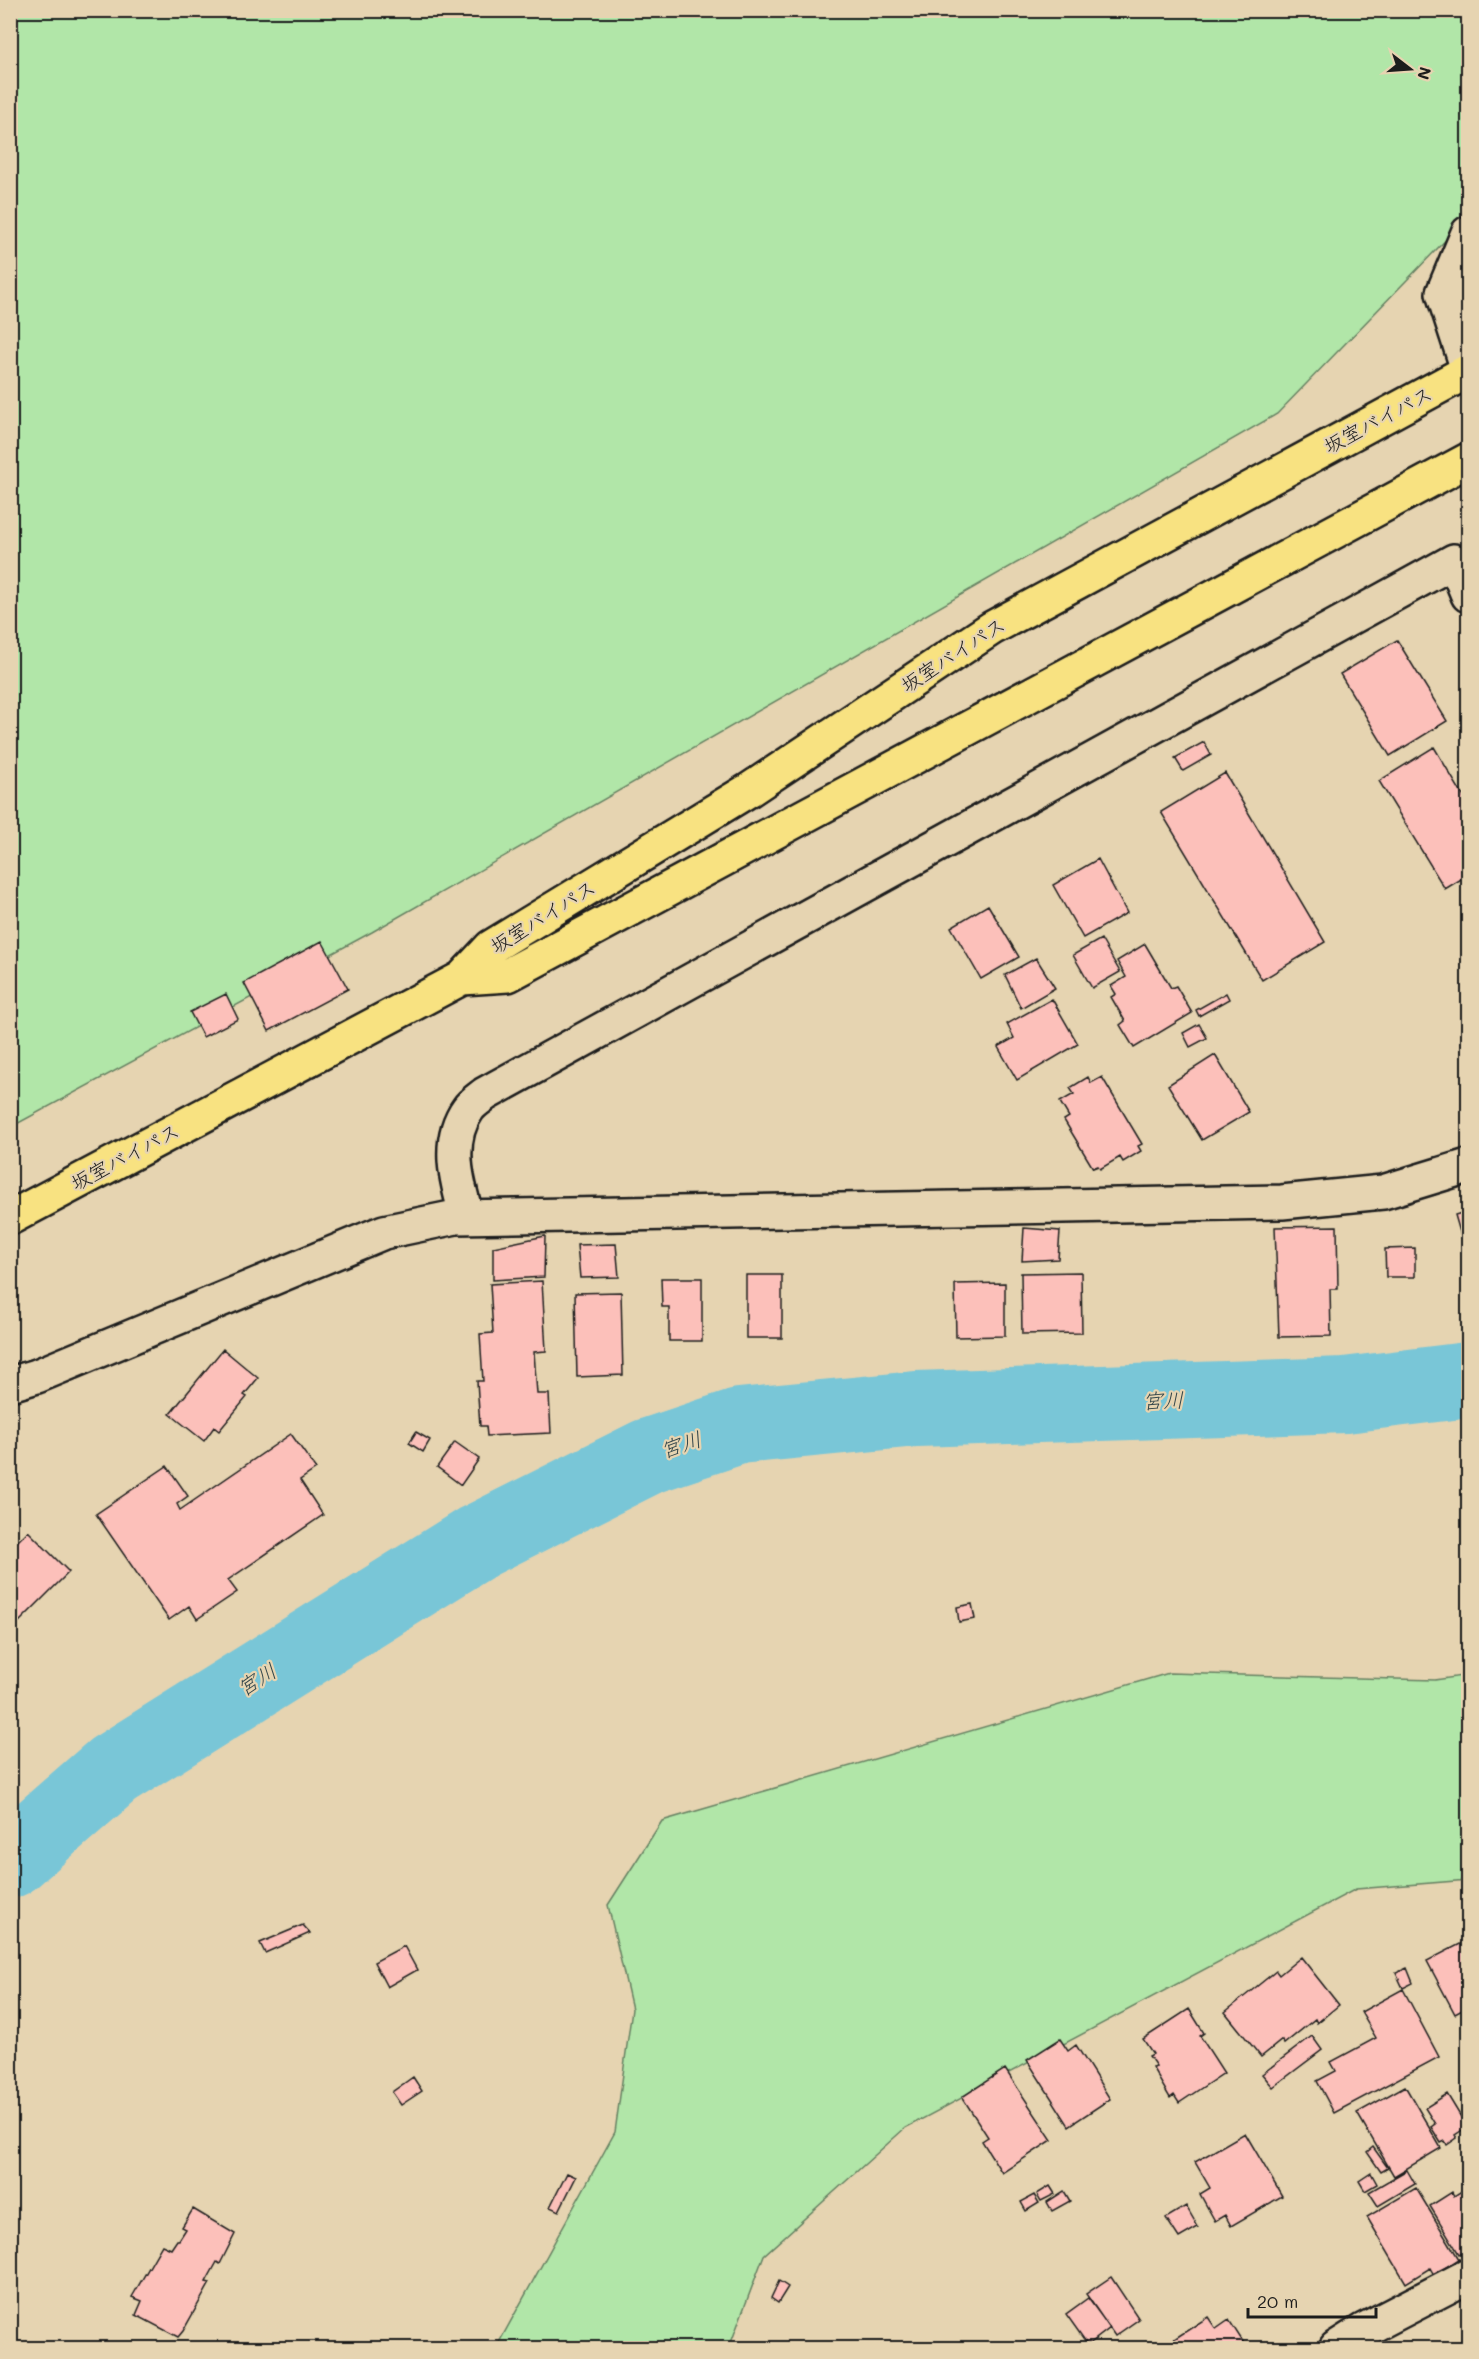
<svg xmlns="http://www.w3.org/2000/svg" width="1479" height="2359" viewBox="0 0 1479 2359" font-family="Mali,'Klee One',sans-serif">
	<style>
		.green { fill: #b1e6a8; stroke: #668162; stroke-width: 1.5 }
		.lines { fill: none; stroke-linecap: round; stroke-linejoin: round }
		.river { stroke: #79c6d7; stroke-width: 76 }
		.building { fill: #fcc0ba; stroke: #1c1c1c; stroke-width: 1.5 }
		.minor-casing { stroke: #1c1c1c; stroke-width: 38 }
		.trunk-casing { stroke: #1c1c1c; stroke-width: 38 }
		.minor { stroke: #e6d4b1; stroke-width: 33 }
		.trunk { stroke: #f8e281; stroke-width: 33 }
		.labels { text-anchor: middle; stroke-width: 4.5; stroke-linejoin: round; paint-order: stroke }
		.street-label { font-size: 20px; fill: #1c1c1c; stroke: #e6d4b1 }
		.water-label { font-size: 21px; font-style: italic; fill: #33464b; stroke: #e6d4b1 }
	</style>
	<rect width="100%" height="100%" fill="#e6d4b1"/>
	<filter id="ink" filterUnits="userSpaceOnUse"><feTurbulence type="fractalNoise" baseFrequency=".0167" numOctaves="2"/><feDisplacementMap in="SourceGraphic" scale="12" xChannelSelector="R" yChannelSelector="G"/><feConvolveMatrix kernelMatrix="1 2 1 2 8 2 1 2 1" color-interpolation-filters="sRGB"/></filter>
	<g filter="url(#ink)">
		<path class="green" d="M11,11H1468V217L1277,414L372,932L11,1127Z
			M1169,1673L1435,1680L1468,1675V1880L1356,1889L905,2128L764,2255L729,2348H496L615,2132L632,2009L608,1905L662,1821Z"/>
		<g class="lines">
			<path class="river" d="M10,1860L113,1770L477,1542L649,1456L739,1426L916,1409L1345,1395L1468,1380"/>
		</g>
		<path class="building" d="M1397,640L1447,721L1390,756L1340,674Z
			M1204,742L1211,755L1183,771L1175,758Z
			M1434,747L1468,804V875L1445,889L1379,781Z
			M1225,773L1325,942L1262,980L1161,812Z
			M1098,859L1127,913L1083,938L1053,885Z
			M988,905L1019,957L981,979L951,927Z
			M1101,939L1120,972L1092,988L1073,955Z
			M322,941L348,989L269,1031L244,983Z
			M1145,944L1171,988L1176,986L1192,1013L1134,1048L1120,1025L1125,1021L1111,997L1116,994L1111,986L1126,977L1117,961Z
			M1036,958L1055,988L1021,1008L1005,975Z
			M1226,993L1229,999L1199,1016L1196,1010Z
			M226,994L238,1019L203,1037L190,1012Z
			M1052,999L1078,1044L1017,1080L998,1047L1014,1038L1007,1024Z
			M1199,1024L1207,1038L1190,1047L1183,1033Z
			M1215,1055L1249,1112L1202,1140L1168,1085Z
			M1088,1077L1091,1083L1102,1077L1142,1144L1138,1146L1141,1151L1123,1162L1120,1157L1100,1169L1098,1166L1093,1168L1064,1120L1069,1117L1060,1102L1074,1094L1070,1088Z
			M1468,1211V1252L1466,1253L1455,1215Z
			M1337,1226L1338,1289H1330L1331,1336L1279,1337L1275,1227Z
			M1024,1228L1060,1231L1058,1259L1022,1261Z
			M545,1236L544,1277L493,1280V1247Z
			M616,1244L619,1277L580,1278L577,1245Z
			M1415,1248V1277H1386L1385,1249Z
			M1081,1272L1082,1333L1022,1334L1021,1273Z
			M746,1275H782V1338H746Z
			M661,1278H702V1341H669V1307H662Z
			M542,1281L546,1351L534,1352L537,1394H549L551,1433L487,1436L486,1426H480L477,1381H483L480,1334L493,1333L490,1284Z
			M1005,1283V1336L956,1337L955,1284Z
			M621,1292L623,1375L577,1377L575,1293Z
			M223,1349L258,1378L244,1395L247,1397L219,1431L214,1427L204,1441L170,1414Z
			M416,1432L430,1440L423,1452L409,1443Z
			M291,1434L316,1469L300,1480L323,1515L228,1580L237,1592L197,1619L189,1606L169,1620L96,1514L167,1466L188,1496L177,1504L180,1510Z
			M455,1442L479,1459L461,1485L437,1467Z
			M28,1531L69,1572L18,1623L10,1616V1549Z
			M972,1604L975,1619L959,1622L957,1607Z
			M303,1925L310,1933L265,1953L260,1943Z
			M1468,1940V2007L1455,2014L1427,1961Z
			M404,1946L417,1970L387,1987L374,1962Z
			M1301,1957L1339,2005L1317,2023L1315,2019L1284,2044L1282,2040L1261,2057L1225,2012L1276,1971L1279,1975Z
			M1407,1968L1413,1983L1403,1988L1396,1973Z
			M1403,1989L1439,2057L1334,2113L1317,2081L1336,2071L1331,2062L1376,2038L1361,2012Z
			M1189,2009L1204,2033L1200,2036L1224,2073L1179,2103L1174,2095L1170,2098L1152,2067L1156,2066L1149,2056L1153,2054L1143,2039Z
			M1312,2036L1322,2050L1273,2087L1262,2074Z
			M1060,2039L1068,2051L1076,2045L1110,2099L1069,2126L1027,2060Z
			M1005,2069L1052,2140L1002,2173L982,2141L988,2137L962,2097Z
			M413,2077L422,2091L401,2105L392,2092Z
			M1405,2086L1441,2148L1394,2176L1357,2113Z
			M1447,2094L1467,2127L1455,2135L1457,2138L1447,2145L1445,2141L1441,2143L1431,2127L1435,2124L1425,2108Z
			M1245,2133L1282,2196L1231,2226L1225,2215L1215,2221L1200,2194L1210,2188L1195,2162Z
			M1373,2147L1388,2168L1381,2172L1367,2152Z
			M1407,2170L1415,2184L1378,2206L1369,2192Z
			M567,2173L576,2177L559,2211L550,2207Z
			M1371,2173L1377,2184L1365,2191L1359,2181Z
			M1050,2186L1055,2194L1041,2201L1037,2194Z
			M1468,2187V2248L1459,2254L1430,2206L1452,2192L1454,2196Z
			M1416,2188L1459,2259L1434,2275L1430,2268L1406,2283L1367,2217Z
			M1064,2191L1070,2201L1052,2211L1047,2202Z
			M1034,2195L1039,2203L1026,2211L1021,2202Z
			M1186,2206L1198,2227L1179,2238L1166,2218Z
			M193,2209L235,2234L220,2264L217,2262L206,2282L210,2283L183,2331L178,2337L136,2315L142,2301L132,2297L162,2245L171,2249L177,2240H179L186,2229L182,2227Z
			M1111,2277L1139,2319L1115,2336L1086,2294Z
			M779,2281L788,2287L778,2303L771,2298Z
			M1088,2298L1110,2328L1088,2345L1066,2314Z
			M1208,2317L1216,2329L1229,2320L1247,2348H1172L1168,2343Z"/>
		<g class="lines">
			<g class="minor-casing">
				<path id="minor" d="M1468,233L1443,293L1468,370
					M467,1217C457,1183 445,1141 468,1109C472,1103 480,1098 485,1094L1454,561L1468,595
					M10,1384L37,1376L384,1232L456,1217L1282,1202L1383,1192L1468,1166
					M1336,2348L1364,2330L1468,2276"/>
			</g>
			<g class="trunk-casing">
				<path id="trunk" d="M462,978L508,975L1468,460
					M10,1218L462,978L491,947L749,790L992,628L1468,371"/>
			</g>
			<use href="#minor" class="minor"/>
			<use href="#trunk" class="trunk"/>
		</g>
	</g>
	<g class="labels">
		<g class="street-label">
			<text transform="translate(1378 420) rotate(-28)" y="7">坂室バイパス</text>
			<text transform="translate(953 655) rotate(-33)" y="7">坂室バイパス</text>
			<text transform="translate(543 917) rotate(-32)" y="7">坂室バイパス</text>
			<text transform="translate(125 1157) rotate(-28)" y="7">坂室バイパス</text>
		</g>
		<g class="water-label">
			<text transform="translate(1163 1401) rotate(-2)" y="7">宮川</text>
			<text transform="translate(681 1445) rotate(-18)" y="7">宮川</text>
			<text transform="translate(257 1680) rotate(-32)" y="7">宮川</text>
		</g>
	</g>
	<rect width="1479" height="2359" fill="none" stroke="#e6d4b1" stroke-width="36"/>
	<rect x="18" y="18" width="1443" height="2323" fill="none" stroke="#1c1c1c" stroke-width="2" filter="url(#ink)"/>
	<g transform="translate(1410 69) rotate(107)" stroke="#e6d4b1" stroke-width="4.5" paint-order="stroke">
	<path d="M0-4.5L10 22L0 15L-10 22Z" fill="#1c1c1c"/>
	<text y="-9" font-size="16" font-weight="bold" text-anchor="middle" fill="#1c1c1c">N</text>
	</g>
	<path d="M1248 2308v9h128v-9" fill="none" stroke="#1c1c1c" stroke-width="3"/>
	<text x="1257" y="2308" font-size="18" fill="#1c1c1c" stroke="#e6d4b1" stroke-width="4.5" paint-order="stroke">20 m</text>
</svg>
